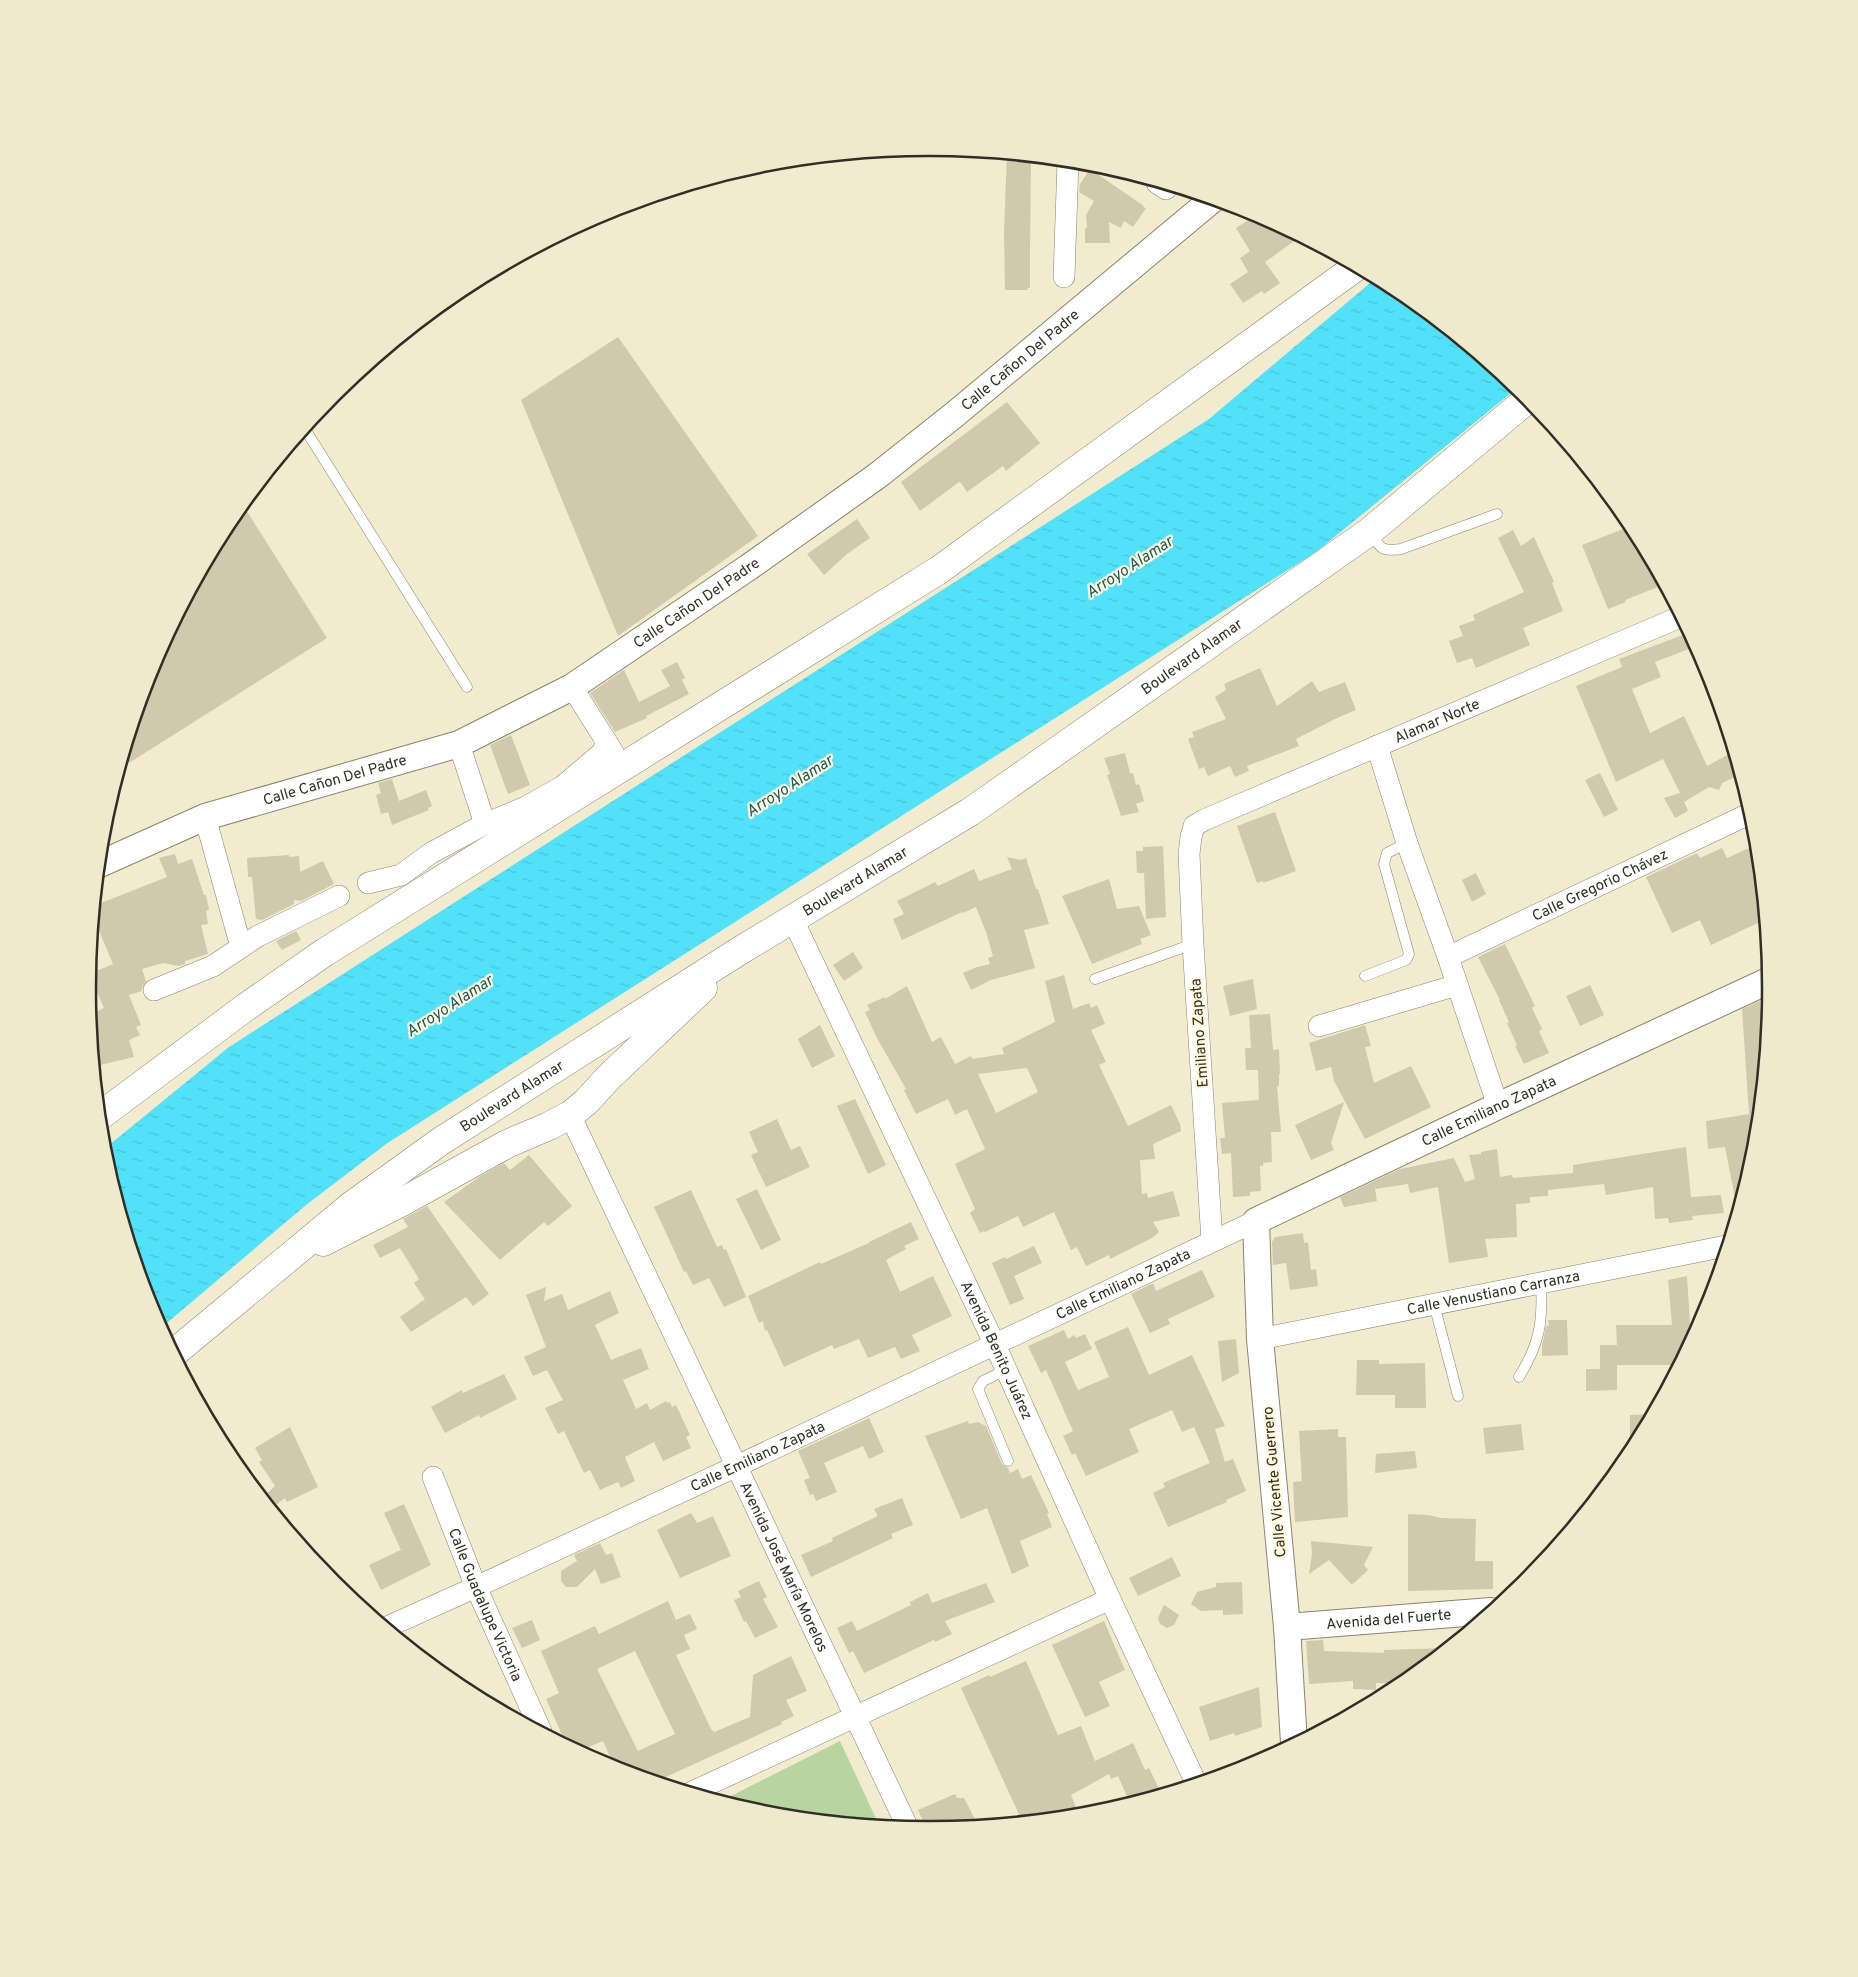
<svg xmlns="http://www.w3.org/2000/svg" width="1858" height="1977" viewBox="0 0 1858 1977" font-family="Overpass,sans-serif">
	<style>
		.green { fill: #b7d4a1 }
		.water { fill: url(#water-ripples) }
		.building { fill: #d0c9ae; fill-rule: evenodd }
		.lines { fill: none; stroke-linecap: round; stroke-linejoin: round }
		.service-casing { stroke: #8a846b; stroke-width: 11 }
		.minor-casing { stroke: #8a846b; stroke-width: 22 }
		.tertiary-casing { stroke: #8a846b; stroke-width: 28 }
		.trunk-casing { stroke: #8a846b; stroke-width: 29 }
		.service { stroke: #fff; stroke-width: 10 }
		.minor { stroke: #fff; stroke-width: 21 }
		.tertiary { stroke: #fff; stroke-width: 26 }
		.trunk { stroke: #fff; stroke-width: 28 }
		.labels { text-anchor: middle; stroke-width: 4.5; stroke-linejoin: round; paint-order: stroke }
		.street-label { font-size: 15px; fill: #312e24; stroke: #fff9dd }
		.water-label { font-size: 16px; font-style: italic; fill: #1a5660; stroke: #fff9dd }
		.rim { fill: none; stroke: #312e24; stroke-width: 2.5 }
	</style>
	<defs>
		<pattern id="water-ripples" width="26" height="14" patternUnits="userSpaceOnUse" patternTransform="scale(1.25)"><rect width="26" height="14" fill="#51e2fa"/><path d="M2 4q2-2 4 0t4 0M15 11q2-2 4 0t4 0" fill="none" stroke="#47c2d6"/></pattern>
	</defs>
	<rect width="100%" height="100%" fill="#f2ebd0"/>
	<path class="green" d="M840,1741L879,1825L765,1814L721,1801Z"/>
	<path class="water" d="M1376,278L1397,289L1517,388L1316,552L386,1144L306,1205L161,1328L151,1310L103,1150L229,1047L1209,419Z"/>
	<path class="building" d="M1007,155L1031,157L1030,252V288H1027L1028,290H1005L1004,231Z
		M1090,169L1144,206L1143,207L1146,208L1133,227L1124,221L1121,228L1109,222L1110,243H1085V228H1087L1086,215L1094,201L1079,192L1080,184Z
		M1257,214L1300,237L1265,262L1280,283L1264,294L1262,291L1243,303L1230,284L1248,272L1240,258L1250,251L1236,228Z
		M618,337L758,536L618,636L521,400Z
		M1007,402L1040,443L1006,471L1003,466L967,492L961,483L959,482L920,511L901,482Z
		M243,505L327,638L121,768L152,666L229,521Z
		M857,519L870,538L847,554L824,575L807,554Z
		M1631,526L1663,585L1625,600L1626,602L1608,609L1582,545Z
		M1513,530L1521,546L1534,537L1554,582L1552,583L1563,611L1523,628L1530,645L1476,668L1472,658L1457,663L1449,641L1463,636L1459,626L1475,620L1473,615L1524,592L1498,538Z
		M1688,633L1694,647L1655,662L1661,677L1632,689L1650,733L1684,716L1707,766L1731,753L1739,775L1722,783L1719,790L1709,787L1684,802L1683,799L1688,811L1675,818L1664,798L1680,793L1663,759L1616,782L1576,686L1622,667L1619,659Z
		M677,662L685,678L680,681L682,680L689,694L646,716L647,718L615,732L590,693L624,670L639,702L670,686L661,670Z
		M1260,668L1277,706L1312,681L1319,692L1345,682L1356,710L1337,718L1296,739L1299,746L1247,766L1249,771L1235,777L1230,766L1208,776L1204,767L1199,769L1188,739L1194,737L1192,732L1226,719L1215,697L1226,690L1224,684Z
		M511,735L530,785L508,794L490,745Z
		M1125,753L1130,773H1133L1136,785L1139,784L1144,801L1136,804L1139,812L1121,816L1107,775L1110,774L1104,758Z
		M1600,773L1618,810L1604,817L1585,780Z
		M392,779L399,801L426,790L432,806L428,808L429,810L392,825L388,812L381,814L376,795L381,793L378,783Z
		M1275,812L1296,871L1263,883V881L1257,883L1237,826Z
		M1756,845L1764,920L1711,945L1700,920L1672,933L1646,877L1697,853L1700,858L1722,848L1727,858Z
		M1163,846L1166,917L1146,919L1144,873H1137L1136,851H1143V847Z
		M175,854L178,864L192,859L204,895H206L209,910L206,911L208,924L201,925L208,954L185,961V964L179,966L163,963L142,969L146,981L142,988V991L129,995L141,1025L136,1027L140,1035L129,1040L134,1057L100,1065L93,1048L90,1015L104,1008L89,974L113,964L94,919L96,905L167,877L159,858Z
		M289,855V857L299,856L300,872L323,861L334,884L301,901L294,900V904L262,920L256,919L252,877H248L247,858Z
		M1007,857L1020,860L1026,858L1036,889H1038L1049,924L1024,930L1035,968L991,980L971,990L963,973L977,967L990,964L988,958L993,956L986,932L976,907L963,913L962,912L902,940L893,919L904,914L897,901L935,882L938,886L974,869L979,881L1012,869Z
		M1476,873L1486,894L1472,902L1462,880Z
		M1109,879L1117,909L1139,906L1151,935L1140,939L1142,944L1092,964L1062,896Z
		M296,931L301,940L282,950L276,941Z
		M1505,944L1535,1006L1532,1008L1542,1029L1539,1031L1549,1053L1524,1064L1515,1046L1517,1045L1507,1023L1509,1022L1499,1000H1500L1478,957Z
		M853,952L863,968L844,981L833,965Z
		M1064,975L1073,1009L1089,1003L1091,1008L1097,1005L1105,1024L1091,1030L1106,1062L1099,1065L1128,1126L1171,1105L1180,1124L1181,1131L1153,1144L1155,1159L1140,1160L1142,1194L1147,1193L1148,1198L1173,1191L1180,1216L1153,1222L1159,1232L1152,1238L1110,1259L1109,1255L1086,1266L1077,1247L1071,1250L1054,1212L1023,1227L1018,1216L985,1232L984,1231L980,1233L970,1213L975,1209L955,1164L985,1149L967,1109L955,1115L948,1099L916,1114L904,1090L906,1089L877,1038L865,1012L870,1010L867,1005L885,997V999L907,986L932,1042L941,1037L955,1064L971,1056L972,1059L1004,1054L1002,1048L1055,1022L1045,981ZM1027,1068L1038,1092L996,1113L978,1074Z
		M1253,979L1257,1009L1230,1016L1223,986Z
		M1590,985L1604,1015L1580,1026L1566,996Z
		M1760,1001L1764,1059L1754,1153L1737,1208L1725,1147L1708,1149L1706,1121L1749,1114L1742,1009Z
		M1270,1014L1273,1050L1279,1049L1280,1074H1279V1086H1277L1281,1132H1271L1272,1162L1263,1163V1166H1260L1261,1191L1250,1192V1196L1233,1197L1231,1153L1222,1154L1220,1138H1225L1222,1103L1259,1100L1258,1070H1246L1245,1048H1251L1249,1015Z
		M820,1025L835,1056L812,1068L798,1039Z
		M1365,1025L1371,1046L1365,1047L1374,1083L1411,1066L1431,1107L1365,1139L1334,1081L1331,1067L1316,1071L1309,1043Z
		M855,1099L886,1165L868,1174L837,1106Z
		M1344,1102L1331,1143L1334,1150L1311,1160L1295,1125Z
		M777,1119L791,1150L800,1146L810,1167L766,1187L751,1155L758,1152L749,1132Z
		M1686,1147L1691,1197L1721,1195L1724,1213L1692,1216L1693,1220L1669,1223L1668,1218L1655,1219L1653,1187L1606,1195L1604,1184L1548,1190V1196L1530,1197V1203L1516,1204L1517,1237L1485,1239L1488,1257L1449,1263L1438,1187L1410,1193L1408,1184L1375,1189L1377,1201L1344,1207L1340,1197L1400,1169L1454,1158L1465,1182L1475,1179L1469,1155L1481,1154V1152L1497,1149L1500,1177L1512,1175L1513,1178L1573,1173V1165Z
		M529,1155L572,1206L548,1226L544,1222L500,1260L444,1202L479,1177L504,1163L510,1170Z
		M757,1189L781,1240L761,1250L736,1199Z
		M691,1190L717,1247L722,1245L724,1250L726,1249L746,1297L724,1307L709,1278L693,1285L686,1271L684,1272L654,1207Z
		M427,1206L489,1294L473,1306L466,1297L411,1332L400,1317L425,1299L414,1283L419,1279L400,1248L380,1258L373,1245L408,1227L403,1219Z
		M911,1222L919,1239L904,1246L906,1249L886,1260L900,1292L933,1276L952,1316L912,1335L920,1351L901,1359L895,1347L868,1358L859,1339L834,1349L832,1345L784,1367L767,1330L765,1331L763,1321L759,1323L748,1296L820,1262L821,1264L869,1243V1242Z
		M1303,1233L1304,1243L1308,1242L1311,1270L1316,1269L1318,1286L1290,1290L1286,1263L1273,1265L1272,1242L1275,1237Z
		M1034,1246L1042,1263L1014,1276L1024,1299L1010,1305L992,1263L1005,1257L1006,1259Z
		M1202,1270L1215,1297L1168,1319L1170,1324L1150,1333L1131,1294L1153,1283L1156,1291Z
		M1687,1276L1691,1339L1678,1365H1617V1390L1586,1391V1369H1600V1345H1617L1616,1325H1672L1668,1280Z
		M546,1287L544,1301L562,1294L568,1310L610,1291L619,1313L595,1325L611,1360L641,1348L649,1369L623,1380L636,1409L647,1403L650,1410L666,1401L667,1403L670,1402L672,1407L676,1405L690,1435L686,1437L691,1448L663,1461L654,1442L625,1457L635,1481L621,1488L618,1482L600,1490L590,1470L584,1473L565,1433L564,1431L558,1434L545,1408L563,1400L547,1370L533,1376L524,1357L546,1347L526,1295Z
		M1548,1320H1567L1568,1355L1542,1356V1346L1546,1326H1549Z
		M1128,1327L1149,1375L1192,1355L1225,1426L1215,1429L1225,1462L1233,1459L1246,1491L1226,1500L1227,1502L1168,1527L1153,1493L1165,1487L1163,1483L1210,1463L1194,1427L1182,1432L1172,1410L1129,1429L1139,1452L1086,1476L1075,1453L1072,1455L1063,1436L1073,1431L1046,1370L1041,1373L1028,1346L1064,1330L1068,1339L1074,1335L1076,1338L1085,1334L1092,1349L1065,1362L1078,1390L1109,1377L1094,1342Z
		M1236,1339L1239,1373L1222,1382L1218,1341Z
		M1357,1360H1379V1364L1425,1363L1426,1408H1395V1395H1356Z
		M504,1374L517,1399L480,1418L479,1415L445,1433L431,1407L462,1390L463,1393Z
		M1651,1414L1645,1426L1630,1453V1415Z
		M869,1418L884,1452L869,1459L863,1446L824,1463L837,1492L816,1501L813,1494L810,1495L804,1480L810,1478L798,1451Z
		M968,1421L969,1424L978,1422L986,1426L1002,1464L1008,1468L1010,1473L1018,1469L1022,1479L1031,1475L1049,1513L1047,1514L1052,1527L1020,1541L1029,1566L1012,1574L987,1508L961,1519L925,1436Z
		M1521,1424L1524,1450L1486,1454L1483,1428Z
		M290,1427L318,1487L287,1502L285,1498L272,1508L263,1497L275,1486L259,1462L262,1460L255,1448Z
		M1338,1429V1437H1346L1348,1517L1295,1522L1293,1482L1302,1481L1299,1431Z
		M1415,1451L1417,1468L1375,1473L1376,1454Z
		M902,1498L913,1525L891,1534L893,1538L811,1577L801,1555L833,1541L832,1538L878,1516L874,1509Z
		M404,1504L431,1565L381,1590L369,1565L401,1550L384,1513Z
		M691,1513L697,1523L713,1516L731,1556L680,1578L657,1530Z
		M1408,1514L1428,1515L1441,1518L1476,1519L1475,1561H1493V1589L1408,1591Z
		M1311,1541L1373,1547L1364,1565L1368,1570L1352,1585L1329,1560L1309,1574L1312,1554Z
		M600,1543L606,1555L612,1553L621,1577L601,1584L595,1569L577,1587H566L561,1581V1571L577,1561L574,1555Z
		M1172,1557L1181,1576L1138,1596L1129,1578Z
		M759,1581L767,1597L763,1599L778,1627L755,1638L746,1621L744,1622L734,1600L741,1597L738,1591Z
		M1242,1582L1243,1614L1223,1615V1610L1201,1611L1191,1604L1197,1592L1216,1587V1583Z
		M986,1583L995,1602L945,1621L952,1634L935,1642L934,1640L864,1673L853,1651L849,1653L837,1628L852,1621L857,1631L911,1605L910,1602L928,1593L932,1603Z
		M668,1601L676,1620L690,1614L697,1629L684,1635L690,1649L676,1655L711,1729L714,1732L750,1717L753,1675L791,1656L807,1691L786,1700L794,1716L781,1722L782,1724L657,1781L615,1768L603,1741L579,1751L566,1744L546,1699L559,1693L541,1651L595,1626L599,1634ZM635,1651L675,1734L638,1751L597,1669Z
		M1164,1605L1179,1615L1174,1625L1167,1628L1160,1624L1158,1618Z
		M532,1620L540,1640L522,1648L512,1628Z
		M1104,1621L1125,1670L1099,1682L1110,1706L1085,1717L1052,1645Z
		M1323,1640L1324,1651L1384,1653V1650L1446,1648L1403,1683H1376V1690L1353,1689V1681L1309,1684L1306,1641Z
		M1026,1661L1058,1735L1081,1726L1095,1761L1133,1743L1145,1770L1149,1768L1160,1791L1130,1803L1118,1776L1111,1779L1109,1774L1071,1795L1079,1815L1022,1821L961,1688L989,1675L990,1677Z
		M1259,1687L1262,1727L1235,1736L1234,1733L1210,1741L1199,1707Z
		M955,1794L957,1798H964L978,1825L927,1830L918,1810Z"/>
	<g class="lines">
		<g class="service-casing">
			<path id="service" d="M305,429L467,687
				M1370,532C1380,548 1381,552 1401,549L1497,514
				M1365,976L1406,960L1409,954L1384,864L1387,853L1407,843
				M1095,979L1193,944
				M1434,1304L1458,1396
				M1006,1370L983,1381L978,1389L1008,1461
				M1519,1377C1540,1343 1543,1322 1541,1282"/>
		</g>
		<g class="minor-casing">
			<g id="minor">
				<path d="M1157,183L1166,189"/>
				<path d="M1064,277L1068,161"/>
				<path d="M572,687L613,752"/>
				<path d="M459,744L485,824"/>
				<path d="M1377,746L1407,843L1448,957L1498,1106"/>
				<path d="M205,817L241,947"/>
				<path d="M368,883L401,875L431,853L485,824L526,807L563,786L603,752L606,741"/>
				<path id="s1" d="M793,920L995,1345L1110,1599L1196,1783"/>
				<path id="s2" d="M1448,957L1751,813"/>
				<path d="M154,990L213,966L258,936L339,896"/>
				<path d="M1319,1026L1457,985"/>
				<path id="s3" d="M570,1115L908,1828"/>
				<path id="s4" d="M1212,1241L1193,944L1189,854L1191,837L1194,826L1204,820L1680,617"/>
				<path id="s5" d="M1260,1339L1726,1246"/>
				<path id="s6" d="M433,1477L476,1587L541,1731"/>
				<path id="s7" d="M387,1627L476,1587L737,1466L1256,1221"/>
				<path d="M692,1792L1110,1599"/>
			</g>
		</g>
		<g class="tertiary-casing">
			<g id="tertiary">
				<path id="s8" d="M100,864L205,817L459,744L572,687L749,567L877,476L954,415L1213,199"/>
				<path id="s9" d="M1287,1627L1491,1611"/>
				<path id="s10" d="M1294,1743L1287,1627L1260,1339L1256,1221L1498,1106L1770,980"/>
			</g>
		</g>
		<g class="trunk-casing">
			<g id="trunk">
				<path d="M100,1116L246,1007L325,952L939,570L1356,267"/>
				<path d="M323,1242L402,1202L507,1144L549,1126L570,1115L586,1102L609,1077L703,988"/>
				<path id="s11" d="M174,1353L352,1205L441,1141L741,950L970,812L1369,532L1528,399"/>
			</g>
		</g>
		<use href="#service" class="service"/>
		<use href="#minor" class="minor"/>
		<use href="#tertiary" class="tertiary"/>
		<use href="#trunk" class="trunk"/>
	</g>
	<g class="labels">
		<g class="street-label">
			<text dy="5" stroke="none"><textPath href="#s8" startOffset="1061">Calle Cañon Del Padre</textPath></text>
			<text dy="5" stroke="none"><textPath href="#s8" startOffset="656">Calle Cañon Del Padre</textPath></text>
			<text dy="5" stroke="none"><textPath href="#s11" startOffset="1235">Boulevard Alamar</textPath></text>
			<text dy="5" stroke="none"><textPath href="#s4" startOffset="681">Alamar Norte</textPath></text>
			<text dy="5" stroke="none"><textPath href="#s8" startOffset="250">Calle Cañon Del Padre</textPath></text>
			<text dy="5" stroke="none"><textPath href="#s11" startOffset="830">Boulevard Alamar</textPath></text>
			<text dy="5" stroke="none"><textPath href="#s2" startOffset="168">Calle Gregorio Chávez</textPath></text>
			<text transform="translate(1199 1033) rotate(-94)" y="5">Emiliano Zapata</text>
			<text dy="5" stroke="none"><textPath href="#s11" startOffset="425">Boulevard Alamar</textPath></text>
			<text dy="5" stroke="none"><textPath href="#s10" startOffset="781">Calle Emiliano Zapata</textPath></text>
			<text dy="5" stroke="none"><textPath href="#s7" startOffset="812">Calle Emiliano Zapata</textPath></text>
			<text dy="5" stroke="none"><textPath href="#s5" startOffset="238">Calle Venustiano Carranza</textPath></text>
			<text dy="5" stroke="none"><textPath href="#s1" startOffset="476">Avenida Benito Juárez</textPath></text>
			<text dy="5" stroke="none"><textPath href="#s7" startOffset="408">Calle Emiliano Zapata</textPath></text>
			<text transform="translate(1274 1482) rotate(-95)" y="5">Calle Vicente Guerrero</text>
			<text dy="5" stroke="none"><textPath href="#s3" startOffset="500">Avenida José María Morelos</textPath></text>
			<text dy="5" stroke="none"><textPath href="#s6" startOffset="138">Calle Guadalupe Victoria</textPath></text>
			<text dy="5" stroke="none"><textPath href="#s9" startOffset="102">Avenida del Fuerte</textPath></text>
		</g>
		<g class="water-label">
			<text transform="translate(1129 566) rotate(-33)" y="6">Arroyo Alamar</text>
			<text transform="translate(789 785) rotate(-33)" y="6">Arroyo Alamar</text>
			<text transform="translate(449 1005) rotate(-33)" y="6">Arroyo Alamar</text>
		</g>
	</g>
	<path d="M0 0H1858V1977H0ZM928 156H930A832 832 0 0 1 1762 988V989A832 832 0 0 1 930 1821H928A832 832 0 0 1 96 989V988A832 832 0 0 1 928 156Z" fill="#efe9ce" fill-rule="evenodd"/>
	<path class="rim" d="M928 156H930A832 832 0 0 1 1762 988V989A832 832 0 0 1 930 1821H928A832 832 0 0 1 96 989V988A832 832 0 0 1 928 156Z"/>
</svg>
